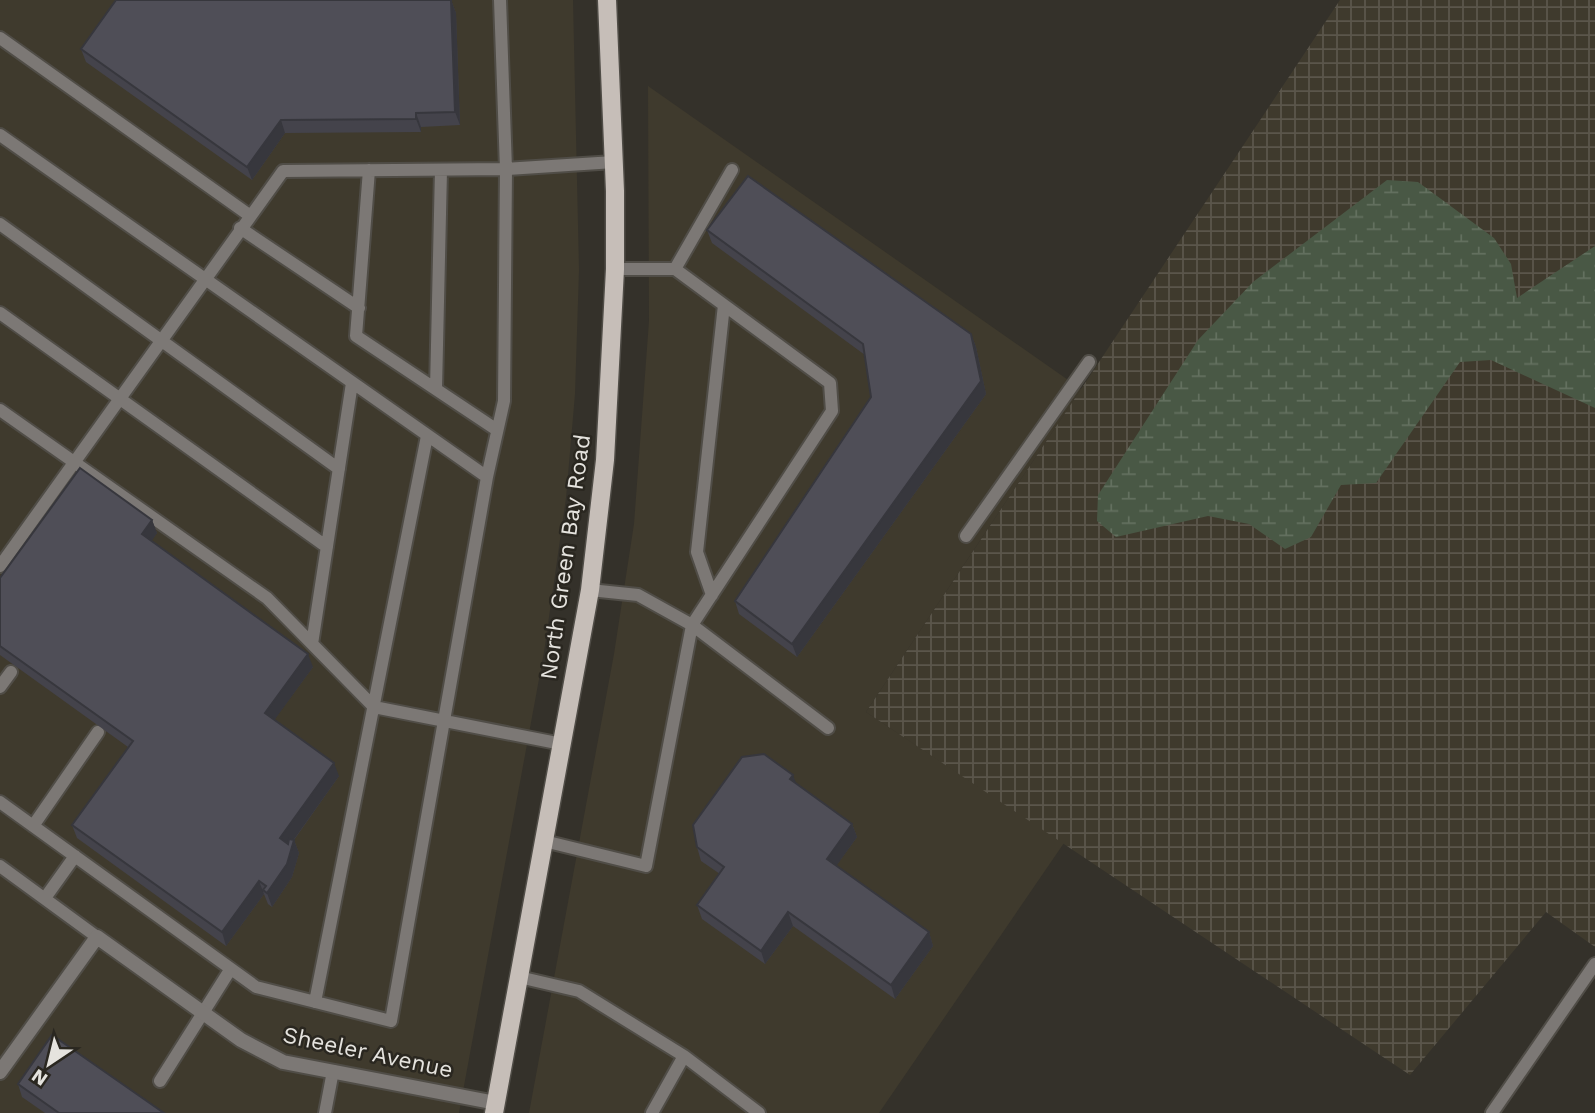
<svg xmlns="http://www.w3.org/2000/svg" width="1595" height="1113" viewBox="0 0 1595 1113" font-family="'Work Sans',sans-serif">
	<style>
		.built { fill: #3f3a2d }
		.industrial { fill: url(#industrial-grid) }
		.wetland { fill: url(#wetland-marsh) }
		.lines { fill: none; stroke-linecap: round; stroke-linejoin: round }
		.service-casing { stroke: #504d47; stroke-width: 16 }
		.minor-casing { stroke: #504d47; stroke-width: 18 }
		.primary-casing { stroke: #504d47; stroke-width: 21 }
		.service { stroke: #7c7875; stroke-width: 12 }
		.minor { stroke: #7c7875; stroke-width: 14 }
		.primary { stroke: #c6beb8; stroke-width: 18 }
		.wall { fill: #44434b }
		.shaded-wall { fill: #37373d }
		.building { fill: #4f4e57; stroke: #37373d; stroke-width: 2 }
		.labels { text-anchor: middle; stroke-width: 5; stroke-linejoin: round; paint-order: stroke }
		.street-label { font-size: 23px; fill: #e5e3de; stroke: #2a2720 }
	</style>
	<defs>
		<pattern id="industrial-grid" width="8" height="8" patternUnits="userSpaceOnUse" patternTransform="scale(1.75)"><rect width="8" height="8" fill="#3f3a2d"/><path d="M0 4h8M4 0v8" fill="none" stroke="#5b564b"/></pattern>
		<pattern id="wetland-marsh" width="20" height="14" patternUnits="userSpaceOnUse" patternTransform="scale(1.75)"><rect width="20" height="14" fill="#495845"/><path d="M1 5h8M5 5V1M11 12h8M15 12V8" fill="none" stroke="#63705f"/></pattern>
	</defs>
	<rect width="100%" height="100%" fill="#34312a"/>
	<path class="built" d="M0,0H573L579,270L575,394L566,498L544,652L459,1113H0Z
		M648,86L1081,389L866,712L1064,843L879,1113H529L614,654L634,524L649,321Z"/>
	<path class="industrial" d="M1340,0H1595V947L1546,912L1410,1075L866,712Z"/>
	<path class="wetland" d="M1387,180L1418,182L1494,238L1511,264L1517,298L1595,246V408L1491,360L1460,362L1376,483L1341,485L1311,537L1285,549L1249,524L1208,516L1116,537L1097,521L1098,495L1198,340L1253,282Z"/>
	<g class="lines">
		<g class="service-casing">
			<path id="service" d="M0,38L249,215
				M0,135L487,477
				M369,170L356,336L497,430
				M0,224L339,469
				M240,228L359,308
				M675,269L732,170
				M0,313L327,547
				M436,389L441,170
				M0,410L267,598L374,707L562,744
				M966,536L1089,362
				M0,566L283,171L506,169L614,162
				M590,590L638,595L692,625L832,411L830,383L675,269H615
				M712,595L697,552L724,305
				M312,644L352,383
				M0,687L11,672
				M0,802L256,987L391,1021L487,477L504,401L506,169L500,0
				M33,826L98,732
				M544,841L646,866L692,625L828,728
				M0,866L97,937
				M45,898L75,856
				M519,977L579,991L684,1056L759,1113
				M315,1002L427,436
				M160,1081L230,970
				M325,1113L333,1071
				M652,1113L684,1056
				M1492,1113L1595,964"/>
		</g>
		<g class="minor-casing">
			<path id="minor" d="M0,1072L97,937L241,1040L283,1062L496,1103"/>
		</g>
		<g class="primary-casing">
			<path id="primary" d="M494,1113L590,590L605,460L615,269V191L607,0"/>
		</g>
		<use href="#service" class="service"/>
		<use href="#minor" class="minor"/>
		<use href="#primary" class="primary"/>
	</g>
	<path class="wall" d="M451,0L456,13L460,125L421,127V132L285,133L252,180L86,62L81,49L415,1Z
		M707,230L971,334L976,347L986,394L797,657L739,614L735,601L871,397L865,355L712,243Z
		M152,520L157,533L151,541L313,667L274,720L339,776L294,840L299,853L292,877L272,907L268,904L264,894L226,946L77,838L72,825L128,747L0,655V578Z
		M797,784L852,824L857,837L836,866L929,932L933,946L895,999L793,926L765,964L702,919L697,905L720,874L701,861L697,847Z
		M18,1084L164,1113H45L22,1097Z"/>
	<path class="shaded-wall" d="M451,0L456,13L460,125L455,112Z
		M416,113L421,127V132L416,119Z
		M281,120L285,133L252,180L247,167Z
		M971,334L976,347L986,394L797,657L792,644Z
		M152,520L157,533L147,548L142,534Z
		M308,654L313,667L270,726L265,713Z
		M334,763L339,776L285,852L280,838Z
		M793,775L798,788L790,779Z
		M852,824L857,837L832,872L827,859Z
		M294,840L299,853L292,877L272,907L267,893Z
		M259,881L264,894L226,946L222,932Z
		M788,912L793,926L765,964L761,951Z
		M929,932L933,946L895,999L891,985Z"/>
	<path class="building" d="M116,0H451L455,112L416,113V119L281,120L247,167L81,49Z
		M748,176L971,334L981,381L792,644L735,601L871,397L863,344L707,230Z
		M80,468L152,520L142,534L308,654L265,713L334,763L280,838L288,844L289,839L294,840L287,864L267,893L263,890L266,886L259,881L222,932L72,825L133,741L0,646V578Z
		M764,754L793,775L790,779L852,824L827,859L929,932L891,985L788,912L761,951L697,905L724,867L697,847L693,825L742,757Z
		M52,1035L164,1113H59L18,1084Z"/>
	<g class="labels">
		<g class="street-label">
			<text transform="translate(565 557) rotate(-82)" y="8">North Green Bay Road</text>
			<text transform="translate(368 1052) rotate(12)" y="8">Sheeler Avenue</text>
		</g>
	</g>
	<g transform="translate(49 1064) rotate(215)" stroke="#2a2720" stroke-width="5" paint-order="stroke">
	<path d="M0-5L12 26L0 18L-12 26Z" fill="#e5e3de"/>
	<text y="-10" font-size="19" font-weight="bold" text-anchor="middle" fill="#e5e3de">N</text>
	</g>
</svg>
